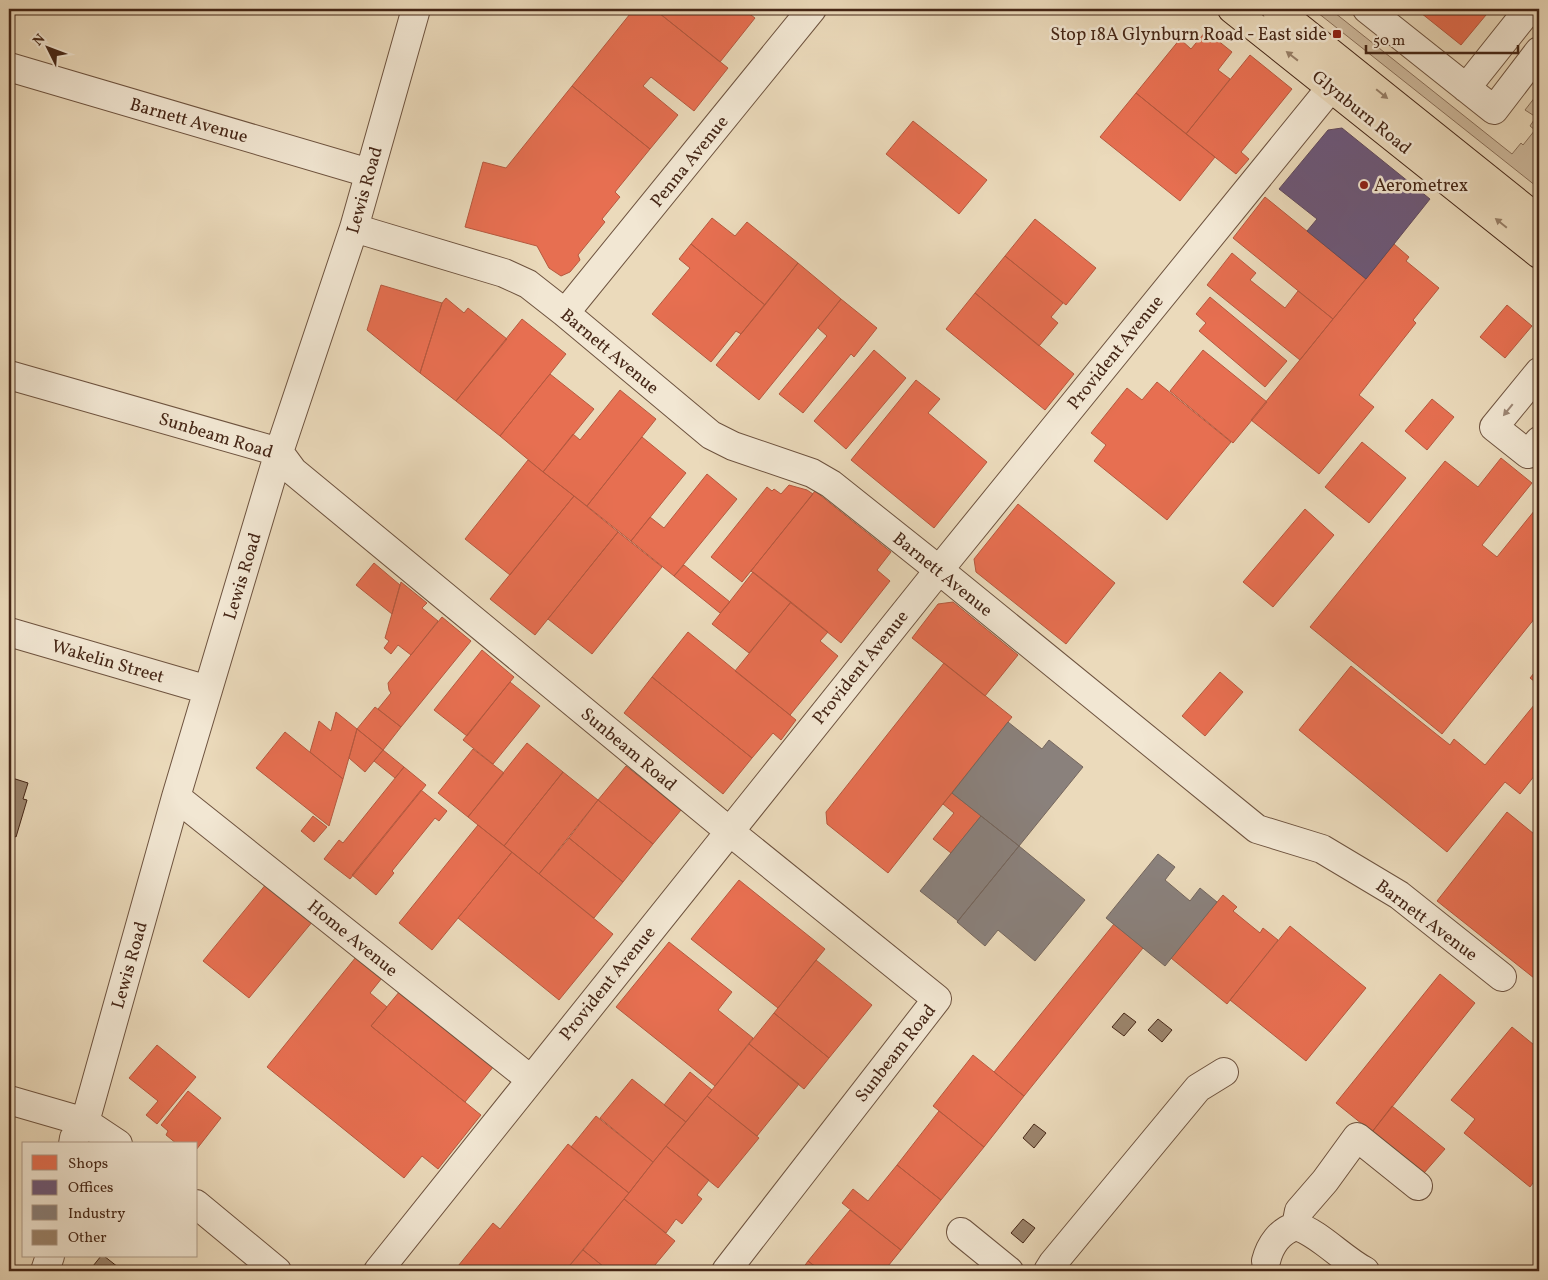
<svg xmlns="http://www.w3.org/2000/svg" width="1548" height="1280" viewBox="0 0 1548 1280" font-family="Vollkorn,serif">
	<style>
		.green { fill: #cfbb9f; stroke: #8a705a }
		.shops { fill: #e76f51; stroke: #b6593f }
		.offices { fill: #6d597a; stroke: #614a5c }
		.industry { fill: #8a817c; stroke: #75665d }
		.building { fill: #9b846c; stroke: #452616 }
		.lines { fill: none; stroke-linecap: round; stroke-linejoin: round }
		.minor-casing { stroke: #6e533f; stroke-width: 30 }
		.major-casing { stroke: #452616; stroke-width: 30 }
		.minor { stroke: #f2e7d3; stroke-width: 28 }
		.major { stroke: #ebdabb; stroke-width: 28 }
		.oneway { fill: #988068 }
		.oneway2 { fill: #9c8674 }
		.poi-dot { fill: #8f2418; stroke: #f2e7d3; stroke-width: 2 }
		.labels { text-anchor: middle; stroke-width: 5; stroke-linejoin: round; paint-order: stroke }
		.poi-label { font-size: 18px; fill: #452616; stroke: #f2e7d3; text-anchor: end }
		.street-label { font-size: 18px; fill: #452616; stroke: #f2e7d3 }
	</style>
	<rect width="100%" height="100%" fill="#ebdabb"/>
	<filter id="stains"><feTurbulence type="fractalNoise" baseFrequency=".004" numOctaves="4"/><feColorMatrix values="0 0 0 0 .2 0 0 0 0 .09 0 0 0 0 .02 0 0 0 .5 -.17"/></filter>
	<radialGradient id="worn" r=".72"><stop offset=".6" stop-color="#630" stop-opacity="0"/><stop offset="1" stop-color="#630" stop-opacity=".3"/></radialGradient>
	<path class="green" d="M1313,9H1330L1512,154L1521,143L1523,145L1535,130L1530,126L1536,117L1525,110L1539,92V186H1536Z"/>
	<path class="shops" d="M634,9H654L728,68L694,111L651,77L643,86L678,115L650,149L572,86Z
		M654,9H743L755,18L720,62Z
		M1416,9H1491L1461,45Z
		M1206,31L1232,52L1218,70L1230,79L1186,134L1136,93L1180,39L1191,49Z
		M1250,55L1292,89L1241,152L1249,159L1236,174L1186,134Z
		M572,86L650,149L615,192L620,197L602,219L605,222L578,255L580,260L570,272L561,276L549,268L537,246L465,227L483,162L506,168Z
		M1136,93L1215,157L1180,201L1100,137Z
		M913,121L987,180L959,214L886,154Z
		M1265,197L1366,279L1333,319L1233,238Z
		M712,218L735,236L747,222L798,263L765,305L691,244Z
		M1035,219L1096,268L1066,305L1005,256Z
		M691,244L765,305L741,334L736,331L711,362L652,314L690,268L679,259Z
		M1394,244L1409,257L1406,261L1439,288L1413,320L1416,323L1359,395L1374,407L1319,474L1251,420Z
		M1232,253L1256,273L1250,280L1285,308L1298,291L1333,319L1300,360L1207,285Z
		M1005,256L1063,303L1051,317L1058,323L1039,346L975,293Z
		M798,263L841,299L759,400L716,365Z
		M381,285L442,303L420,373L367,330Z
		M975,293L1074,374L1045,410L946,329Z
		M1210,297L1287,361L1265,387L1199,331L1206,323L1196,314Z
		M446,298L464,313L468,308L507,339L456,401L420,373L442,303Z
		M841,299L877,328L854,357L851,354L803,413L779,394L827,336L818,328Z
		M1507,305L1532,326L1505,358L1480,337Z
		M522,319L566,354L500,436L456,401Z
		M874,350L906,378L846,449L814,421Z
		M1203,350L1267,402L1233,443L1170,391Z
		M550,374L594,409L543,472L500,436Z
		M916,380L940,399L928,413L987,462L934,528L851,460Z
		M1157,382L1231,442L1167,520L1094,461L1106,445L1091,433L1127,388L1142,400Z
		M620,390L656,419L587,506L543,472L573,434L580,440Z
		M1432,399L1454,417L1427,450L1405,431Z
		M642,437L686,473L631,541L587,506Z
		M1362,442L1406,478L1369,523L1325,487Z
		M1501,458L1532,483L1482,545L1497,557L1539,505V613L1442,734L1310,627L1445,461L1478,487Z
		M528,460L574,496L510,575L465,539Z
		M707,474L737,499L674,576L631,541L650,517L664,528Z
		M789,485L807,490L813,494L742,582L711,557L767,487L772,491L774,489L781,494Z
		M815,491L891,552L877,570L890,581L841,643L751,571Z
		M574,496L618,532L535,635L490,599Z
		M1018,504L1115,583L1066,644L976,572L974,559Z
		M1305,509L1334,535L1273,607L1243,582Z
		M618,532L662,567L592,654L548,619Z
		M374,563L400,585L392,614L356,585Z
		M684,565L730,602L720,613L674,576Z
		M753,572L791,602L749,653L712,624Z
		M401,582L427,603L422,608L438,621L411,655L398,645L391,654L384,648L389,641L385,638Z
		M791,602L828,632L820,641L838,656L790,715L735,671Z
		M953,602L1018,655L985,696L912,638L938,604Z
		M442,617L471,641L401,727L378,709L391,693L389,690L388,683Z
		M688,632L796,720L781,740L773,733L752,758L652,677Z
		M482,650L514,677L467,736L434,710Z
		M944,663L1012,717L888,873L827,824L826,812Z
		M1351,666L1450,745L1454,739L1485,765L1539,699V770L1520,794L1505,782L1447,852L1299,730Z
		M1539,667V685L1530,678Z
		M1220,672L1243,692L1205,736L1182,716Z
		M652,677L752,758L723,794L624,713Z
		M510,682L540,706L493,764L463,740Z
		M375,707L401,727L383,750L357,729Z
		M336,712L357,729L343,779L310,752L319,721L331,731Z
		M357,729L383,750L365,772L349,758Z
		M285,732L343,779L329,826L256,768Z
		M527,743L563,772L504,846L468,817Z
		M473,749L504,773L468,817L438,793Z
		M383,750L404,767L395,778L374,761Z
		M626,766L681,810L653,844L598,800Z
		M404,767L426,785L350,879L324,859L339,840L343,843Z
		M563,772L598,800L539,874L504,846Z
		M421,790L447,811L439,821L435,818L392,871L394,873L376,895L352,875Z
		M952,793L981,816L951,853L933,839L954,813L943,804Z
		M598,800L653,844L623,882L569,838Z
		M1507,812L1539,838V982L1437,901Z
		M313,816L327,827L314,842L301,831Z
		M478,825L512,852L432,950L399,923Z
		M569,838L623,882L594,918L539,874Z
		M512,852L613,934L559,1000L458,918Z
		M739,880L825,949L778,1008L691,939Z
		M267,883L313,921L249,998L203,961Z
		M1223,895L1237,907L1233,911L1260,933L1263,928L1278,940L1227,1004L1171,958Z
		M1114,924L1143,948L1024,1096L994,1072Z
		M1290,926L1366,988L1306,1061L1230,1000Z
		M669,942L732,992L718,1010L753,1038L715,1086L616,1007Z
		M356,957L382,978L370,993L387,1007L371,1026L481,1115L438,1169L422,1156L404,1178L267,1067Z
		M816,960L872,1005L829,1058L774,1013Z
		M1440,974L1475,1003L1372,1132L1336,1103Z
		M400,991L494,1066L465,1102L371,1026Z
		M774,1013L829,1058L804,1089L749,1044Z
		M1512,1027L1539,1049V1175L1530,1187L1464,1133L1475,1119L1451,1100Z
		M749,1044L799,1084L757,1136L707,1096Z
		M157,1045L196,1077L157,1124L146,1115L158,1101L129,1078Z
		M973,1055L1024,1096L984,1147L933,1106Z
		M690,1072L712,1090L686,1122L664,1105Z
		M632,1079L686,1122L653,1162L600,1118Z
		M188,1091L221,1118L196,1150V1144H177L166,1135L168,1131L161,1125Z
		M707,1096L759,1138L718,1188L666,1146Z
		M1392,1106L1445,1149L1424,1173L1372,1132Z
		M939,1111L984,1147L941,1200L897,1165Z
		M596,1116L653,1162L629,1193L571,1147Z
		M568,1144L629,1193L565,1271H454L493,1223L500,1229Z
		M666,1146L709,1180L697,1195L702,1199L682,1224L676,1219L666,1233L624,1199Z
		M897,1165L941,1200L901,1250L842,1203L853,1189L868,1201Z
		M624,1199L675,1241L650,1271H609L583,1250Z
		M850,1210L901,1250L884,1271H821L808,1261Z
		M583,1250L609,1271H565Z
		M808,1261L821,1271H801Z"/>
	<path class="offices" d="M1342,128L1430,199L1366,279L1307,231L1317,219L1279,189L1328,130Z"/>
	<path class="industry" d="M1008,722L1042,749L1049,740L1083,767L1019,846L952,793Z
		M981,816L1019,846L958,921L920,891Z
		M1019,846L1085,900L1035,961L998,930L985,946L957,922Z
		M1158,854L1175,867L1165,880L1190,901L1200,888L1217,902L1165,966L1106,918Z"/>
	<path class="building" d="M9,777L28,783L23,799L27,800L16,837L12,835L9,846Z
		M1124,1013L1136,1022L1124,1036L1112,1027Z
		M1158,1019L1172,1030L1162,1042L1148,1030Z
		M1034,1124L1046,1133L1034,1148L1023,1138Z
		M1023,1219L1035,1228L1023,1243L1011,1233Z
		M101,1256H104L123,1271H89Z"/>
	<g class="lines">
		<g class="minor-casing">
			<path id="minor" d="M1367,9L1494,110L1539,51
				M9,67L369,173
				M1466,88L1529,9
				M354,228L504,273L528,284L565,313L711,435L733,446L812,473L831,484L939,570L1257,829L1322,849L1399,895L1502,977
				M565,313L812,9
				M1539,372L1494,427L1528,454L1539,441
				M9,375L279,452L293,471L729,831L937,999L726,1271
				M9,632L208,690
				M176,797L530,1079
				M9,1100L85,1122L118,1144
				M73,1144L74,1138L85,1122L176,797L279,452L354,228L416,9
				M196,1204L277,1271
				M961,1232L1009,1271
				M1266,1261C1270,1245 1280,1231 1296,1226
				M45,1271L50,1256
				M378,1271L939,570L1346,69
				M1048,1271L1053,1263L1198,1088L1224,1072
				M1365,1271C1342,1259 1319,1233 1296,1226L1299,1211L1325,1181L1357,1137L1418,1186"/>
		</g>
		<g class="major-casing">
			<path id="major" d="M1232,9L1539,254
				M1276,9L1539,220"/>
		</g>
		<use href="#minor" class="minor"/>
		<use href="#major" class="major"/>
	</g>
	<defs><path id="oneway-solid" d="M-6-.8H1V-3.2L6.5 0L1 3.2V.8H-6Z" transform="scale(1.25)"/></defs>
	<g class="oneway">
		<use href="#oneway-solid" transform="translate(1292 56) rotate(-142)"/>
		<use href="#oneway-solid" transform="translate(1382 94) rotate(39)"/>
		<use href="#oneway-solid" transform="translate(1501 223) rotate(-141)"/>
	</g>
	<use class="oneway2" href="#oneway-solid" transform="translate(1508 410) rotate(129)"/>
	<g class="poi-dot">
		<rect x="1332" y="29" width="10" height="10" rx="2.5"/>
		<circle cx="1364" cy="185" r="5"/>
	</g>
	<g class="labels">
		<g class="poi-label">
			<text x="1327" y="40">Stop 18A Glynburn Road - East side</text>
			<text x="1374" y="191" text-anchor="start">Aerometrex</text>
		</g>
		<g class="street-label">
			<text transform="translate(1362 112) rotate(39)" y="6">Glynburn Road</text>
			<text transform="translate(189 120) rotate(16)" y="6">Barnett Avenue</text>
			<text transform="translate(689 161) rotate(-51)" y="6">Penna Avenue</text>
			<text transform="translate(364 190) rotate(-74)" y="6">Lewis Road</text>
			<text transform="translate(610 351) rotate(40)" y="6">Barnett Avenue</text>
			<text transform="translate(1115 352) rotate(-51)" y="6">Provident Avenue</text>
			<text transform="translate(216 435) rotate(17)" y="6">Sunbeam Road</text>
			<text transform="translate(943 574) rotate(39)" y="6">Barnett Avenue</text>
			<text transform="translate(242 576) rotate(-73)" y="6">Lewis Road</text>
			<text transform="translate(108 661) rotate(16)" y="6">Wakelin Street</text>
			<text transform="translate(860 667) rotate(-51)" y="6">Provident Avenue</text>
			<text transform="translate(629 749) rotate(40)" y="6">Sunbeam Road</text>
			<text transform="translate(1427 920) rotate(37)" y="6">Barnett Avenue</text>
			<text transform="translate(353 938) rotate(39)" y="6">Home Avenue</text>
			<text transform="translate(129 965) rotate(-74)" y="6">Lewis Road</text>
			<text transform="translate(607 983) rotate(-51)" y="6">Provident Avenue</text>
			<text transform="translate(895 1053) rotate(-52)" y="6">Sunbeam Road</text>
		</g>
	</g>
	<rect width="1548" height="1280" fill="none" stroke="#ebdabb" stroke-width="30"/>
	<rect x="10" y="10" width="1528" height="1260" fill="none" stroke="#452616" stroke-width="2.5"/>
	<rect x="15" y="15" width="1518" height="1250" fill="none" stroke="#452616"/>
	<rect x="22" y="1142" width="175" height="115" fill="#f2e7d3" stroke="#ad9a87"/>
	<rect x="32" y="1155" width="25" height="15" fill="#e76f51" stroke="#ad9a87"/>
	<text x="68" y="1168" font-size="15" fill="#452616">Shops</text>
	<rect x="32" y="1180" width="25" height="15" fill="#6d597a" stroke="#ad9a87"/>
	<text x="68" y="1192" font-size="15" fill="#452616">Offices</text>
	<rect x="32" y="1205" width="25" height="15" fill="#8a817c" stroke="#ad9a87"/>
	<text x="68" y="1218" font-size="15" fill="#452616">Industry</text>
	<rect x="32" y="1230" width="25" height="15" fill="#9b846c" stroke="#ad9a87"/>
	<text x="68" y="1242" font-size="15" fill="#452616">Other</text>
	<g transform="translate(48 48) rotate(312)" stroke="#f2e7d3" stroke-width="4" paint-order="stroke">
	<path d="M0-4L9 19L0 12L-9 19Z" fill="#452616"/>
	<text y="-8" font-size="14" font-weight="bold" text-anchor="middle" fill="#452616">N</text>
	</g>
	<path d="M1366 45v8h152v-8" fill="none" stroke="#452616" stroke-width="2.5"/>
	<text x="1373" y="45" font-size="15" fill="#452616" stroke="#f2e7d3" stroke-width="4" paint-order="stroke">50 m</text>
	<rect width="100%" height="100%" filter="url(#stains)"/>
	<rect width="100%" height="100%" fill="url(#worn)"/>
</svg>
